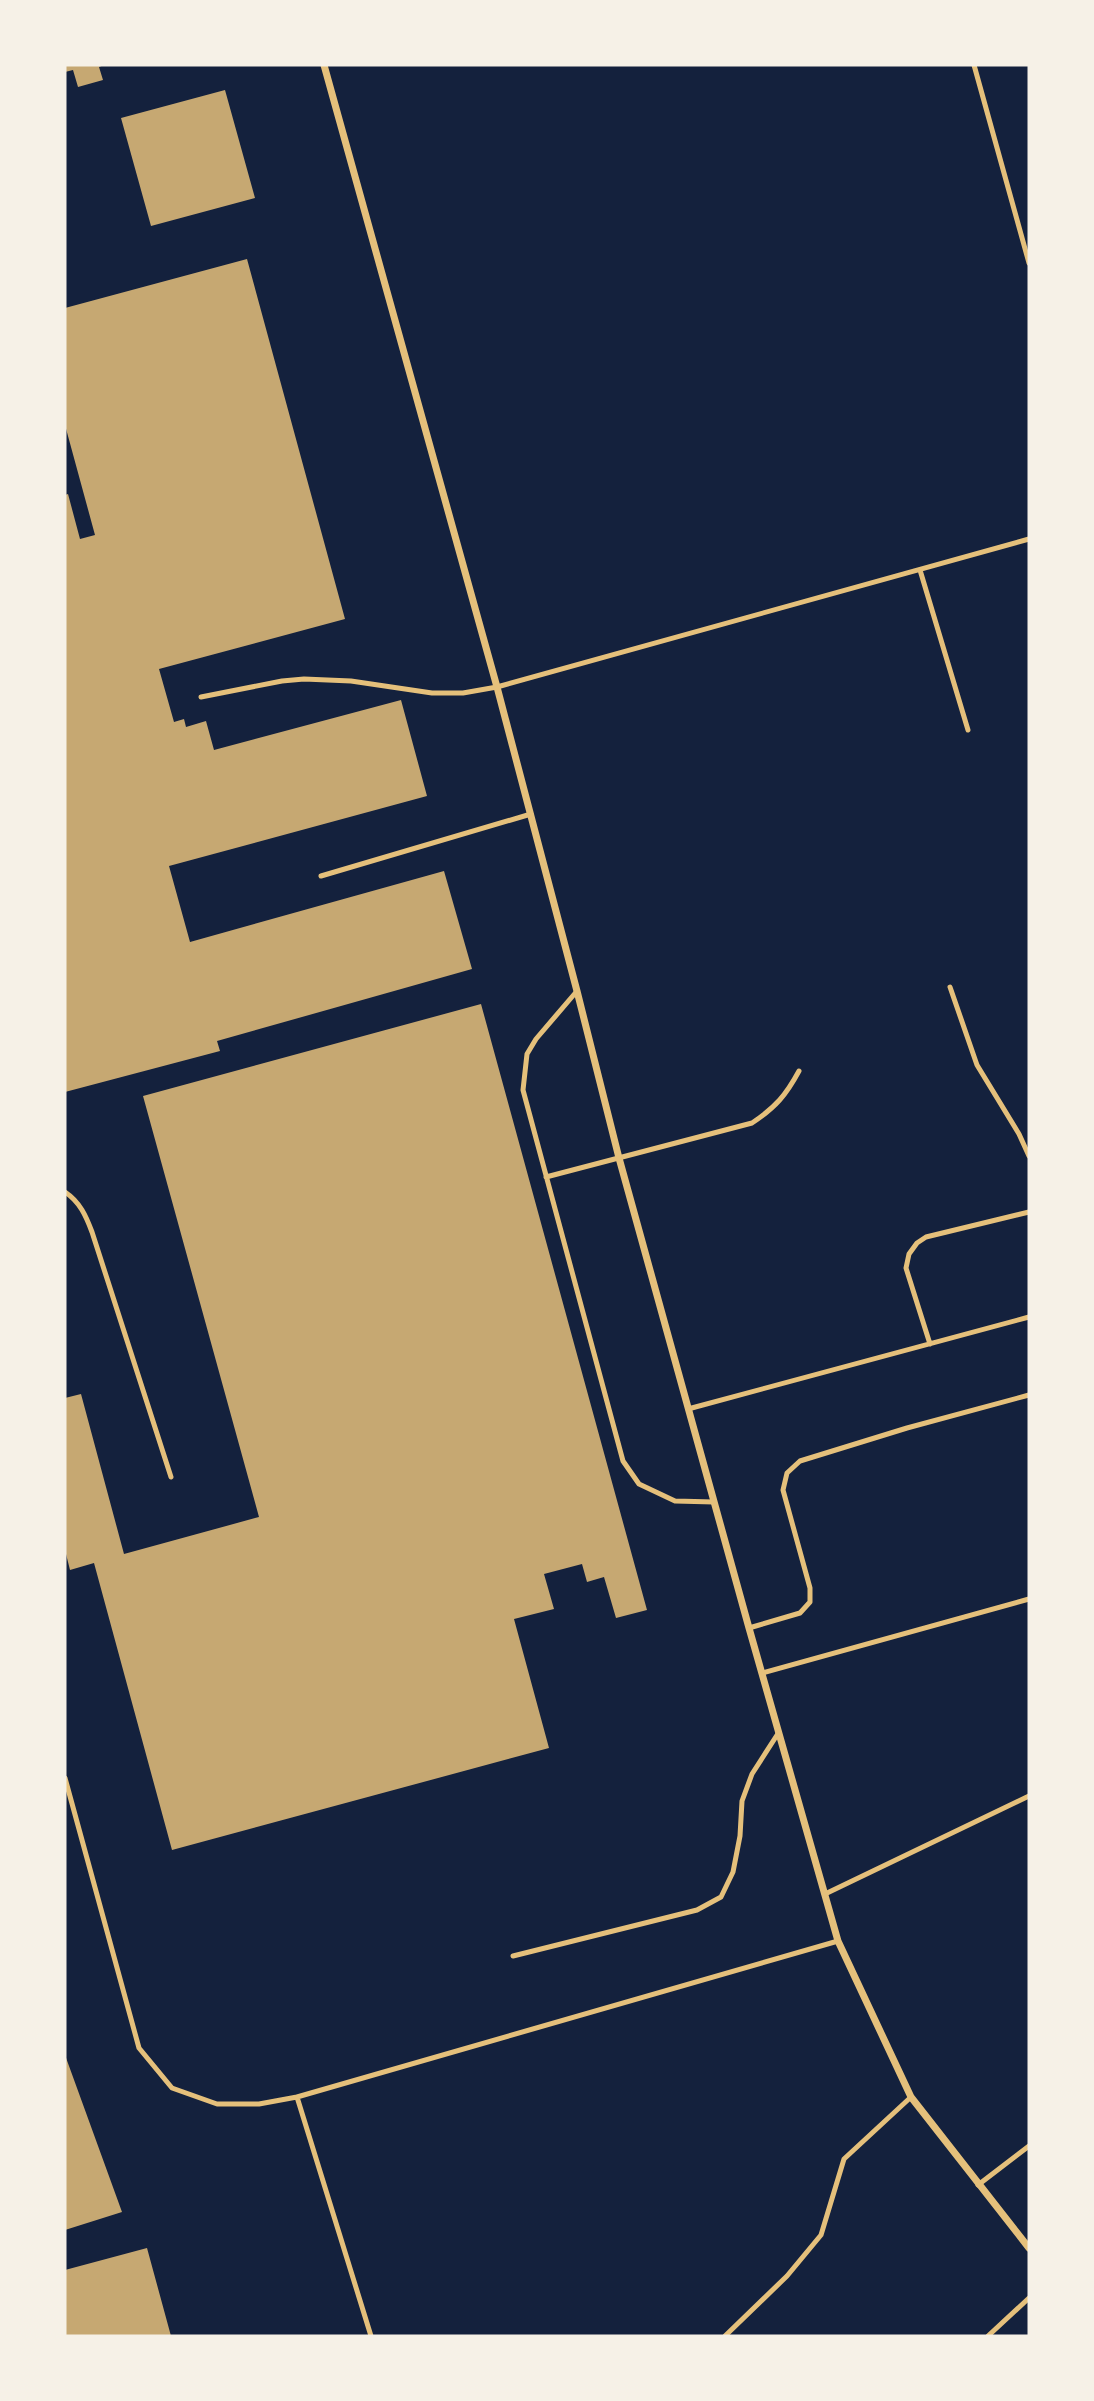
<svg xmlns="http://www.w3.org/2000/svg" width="1094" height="2401" viewBox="0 0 1094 2401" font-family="Signika,sans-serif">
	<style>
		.building { fill: #c6a872 }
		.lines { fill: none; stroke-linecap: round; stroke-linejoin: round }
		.service { stroke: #e5c07b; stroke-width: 5 }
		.minor { stroke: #e5c07b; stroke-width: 7 }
	</style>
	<rect width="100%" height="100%" fill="#14213d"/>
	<path class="building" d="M65,65H104L99,67L103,80L78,87L73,70L65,72Z
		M225,90L255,198L151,226L121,118Z
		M247,259L345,619L159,669L174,722L184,719L186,727L206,721L214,750L401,700L427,796L169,866L190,942L444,871L472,969L217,1041L220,1051L65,1092V495L68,494L80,539L95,535L65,425V308Z
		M481,1004L647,1610L616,1618L604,1577L587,1582L582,1564L544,1574L554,1609L514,1619L549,1748L172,1850L94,1563L70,1570L65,1550V1398L81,1394L124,1554L259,1517L143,1096Z
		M65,2055L122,2212L65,2230Z
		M147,2248L171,2336H65V2270Z"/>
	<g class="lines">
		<path class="service" d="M974,65L1029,263
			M920,570L968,730
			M201,697L282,681L304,679L351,681L432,693H463L497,687L1029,539
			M321,876L531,814
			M950,987L977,1065L1019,1134L1029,1156
			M577,991L536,1039L527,1054L523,1090L623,1461L639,1484L675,1501L714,1502
			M546,1177L752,1123C776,1107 786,1095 799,1071
			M65,1192C80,1202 86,1216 92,1232L171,1477
			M930,1344L906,1268L909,1254L917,1243L926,1237L1029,1212
			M688,1409L1029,1317
			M749,1628L800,1613L810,1602V1588L783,1490L787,1473L800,1461L907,1428L1029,1395
			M762,1673L1029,1599
			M65,1778L139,2048L172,2088L217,2104H259L297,2097L838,1941
			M825,1894L1029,1796
			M513,1956L697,1910L721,1897L733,1872L740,1836L742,1801L752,1774L779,1732
			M297,2097L371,2336
			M978,2185L1029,2146
			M725,2336L787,2276L821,2235L844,2159L911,2097
			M988,2336L1029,2298"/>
		<path class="minor" d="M324,65L497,687L577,991L619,1158L749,1628L838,1941L911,2097L1029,2248"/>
	</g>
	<rect width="1094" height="2401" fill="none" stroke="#f6f1e7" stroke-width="133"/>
</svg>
